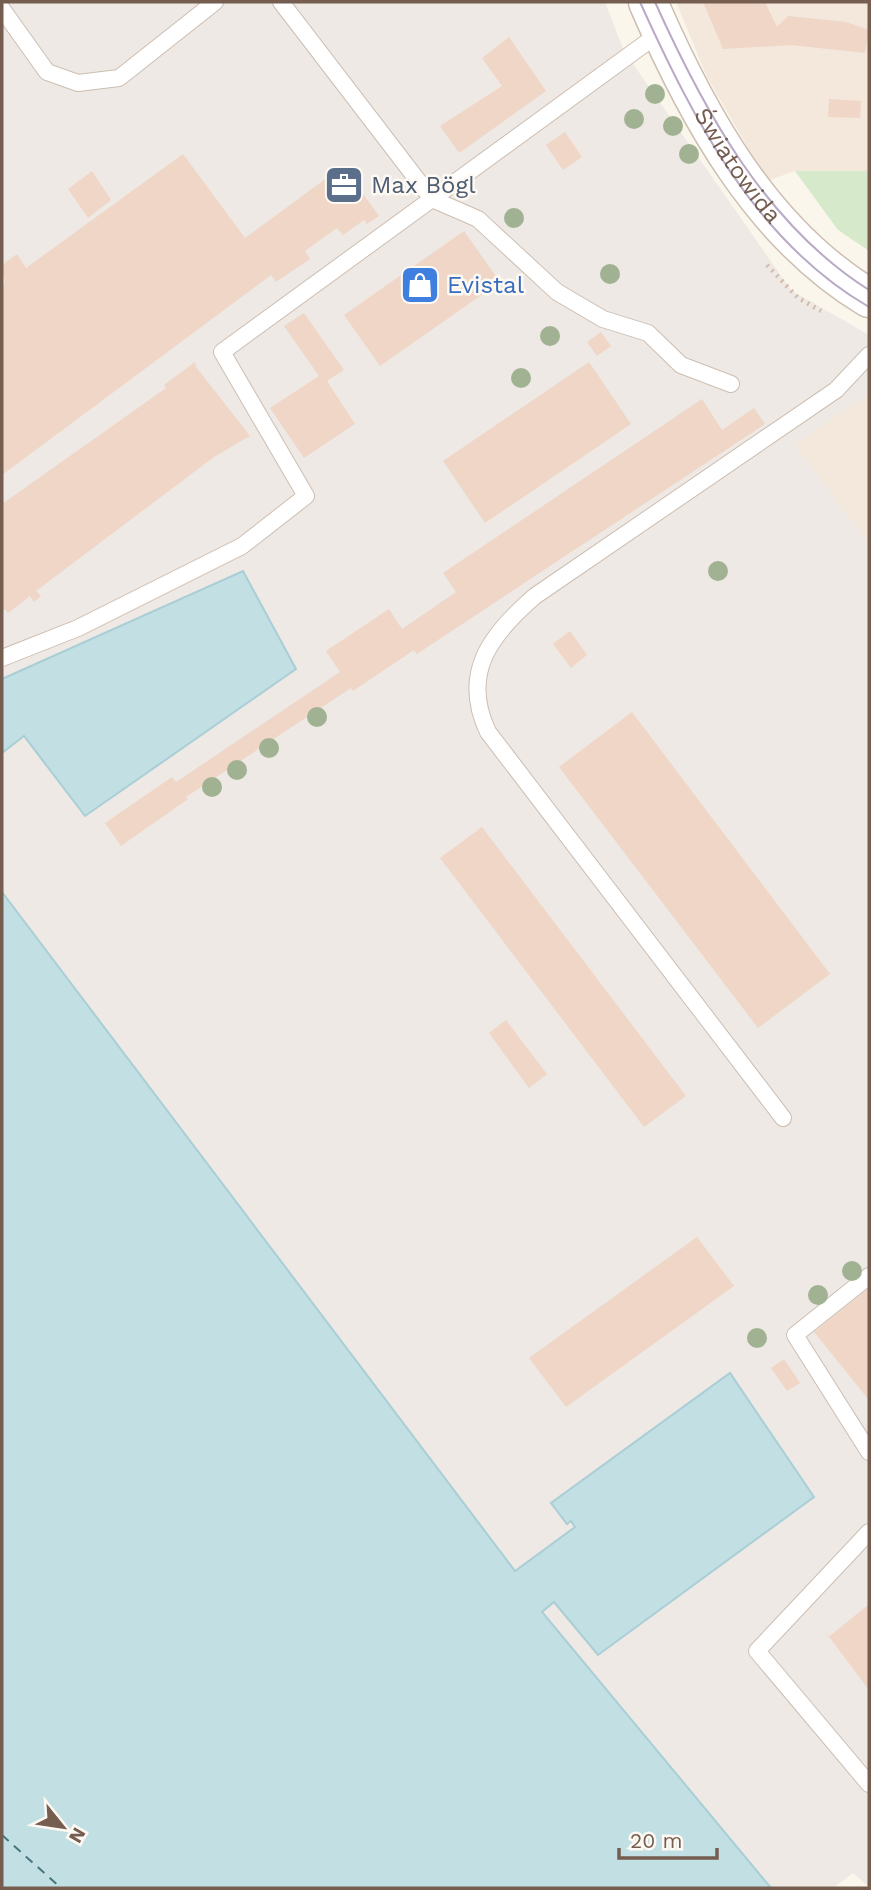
<svg xmlns="http://www.w3.org/2000/svg" width="871" height="1890" viewBox="0 0 871 1890" font-family="'Work Sans',sans-serif">
	<style>
		.residential { fill: #f3e8db }
		.industrial { fill: #eee9e4 }
		.green { fill: #d7e9cb }
		.water { fill: #c2dfe4; stroke: #a9ced5; stroke-width: 2 }
		.lines { fill: none; stroke-linecap: round; stroke-linejoin: round }
		.ferry { stroke: #48767f; stroke-width: 2; stroke-dasharray: 9 7; stroke-linecap: butt }
		.building { fill: #efd6c6 }
		.service-casing { stroke: #cdbeb2; stroke-width: 18 }
		.tertiary-casing { stroke: #cdbeb2; stroke-width: 41 }
		.path { stroke: #d4baa8; stroke-width: 4.5; stroke-dasharray: 2 5; stroke-linecap: butt }
		.service { stroke: #fff; stroke-width: 16 }
		.tertiary { stroke: #fff; stroke-width: 38 }
		.tram { stroke: #b9aac6; stroke-width: 2 }
		.tree { fill: #a1b292 }
		.labels { text-anchor: middle; stroke-width: 5; stroke-linejoin: round; paint-order: stroke }
		.street-label { font-size: 24px; fill: #755e50; stroke: #fefaf3 }
		.service-label { font-size: 24px; fill: #4e5e75; stroke: #fefaf3; text-anchor: start }
		.shop-label { font-size: 24px; fill: #366cbe; stroke: #fefaf3; text-anchor: start }
	</style>
	<rect width="100%" height="100%" fill="#fbf6ec"/>
	<path class="residential" d="M676,2H869V171H795L767,181L707,77Z
		M869,393V544L795,445Z"/>
	<path class="industrial" d="M2,2H605L624,51L791,290L869,335V393L795,445L869,544V1887L853,1873L833,1888H771L542,1611L515,1571L2,892Z"/>
	<path class="green" d="M795,171H869V251L838,230Z"/>
	<path class="water" d="M243,571L296,669L85,816L24,736L2,753V679Z
		M2,892L515,1571L575,1527L571,1521L567,1524L551,1503L730,1373L814,1497L598,1655L554,1602L542,1612L771,1888H2Z"/>
	<g class="lines">
		<path class="ferry" d="M2,1835L61,1888"/>
	</g>
	<path class="building" d="M703,2H765L777,27L788,16L846,22L869,30L865,53L791,45L723,49Z
		M509,37L546,91L459,153L440,126L502,86L482,58Z
		M829,99L861,101L860,118L828,117Z
		M565,132L582,157L563,170L546,145Z
		M183,154L245,238L343,166L379,216L367,224L364,220L343,235L337,228L305,251L310,259L276,282L271,275L2,475V286L5,284L2,265L17,254L26,268Z
		M92,171L111,200L88,218L68,189Z
		M464,231L500,282L380,366L344,315Z
		M304,313L344,370L327,381L355,424L304,458L270,408L319,376L284,326Z
		M601,332L611,346L597,356L587,342Z
		M195,362L196,367L250,436L214,457L36,591L41,596L34,602L30,596L8,613L5,609L2,611V504L166,388L164,385Z
		M589,362L631,424L485,523L443,461Z
		M702,399L722,430L754,408L765,424L417,654L414,650L353,691L351,688L186,797L188,799L121,846L105,823L172,777L176,782L340,672L326,651L389,609L402,629L456,592L443,573Z
		M570,631L587,655L571,668L553,644Z
		M632,712L830,974L758,1028L559,767Z
		M482,827L686,1096L644,1127L440,858Z
		M506,1020L547,1074L529,1088L489,1033Z
		M697,1237L734,1286L566,1407L529,1358Z
		M869,1288V1400L814,1332Z
		M784,1359L800,1383L787,1391L771,1368Z
		M869,1604V1690L827,1634L830,1636Z"/>
	<g class="lines">
		<g class="service-casing">
			<path id="service" d="M281,2L432,199L478,219L557,292L603,319L648,333L681,365L731,384
				M2,9L47,72L78,83L119,78L215,2
				M2,658L78,628L242,546L306,496L222,352L661,32
				M783,1118L488,732C460,673 491,634 535,596L836,390L869,355
				M869,1276L795,1335L869,1452
				M869,1532L757,1651L869,1784"/>
		</g>
		<g class="tertiary-casing">
			<g id="tertiary">
				<path id="s1" d="M648,2C697,115 761,233 869,298"/>
			</g>
		</g>
		<path class="path" d="M767,265L798,298L821,311"/>
		<use href="#service" class="service"/>
		<use href="#tertiary" class="tertiary"/>
		<path class="tram" d="M640,2C693,119 755,241 869,307
			M655,2C704,111 766,225 869,290"/>
	</g>
	<g class="tree">
		<circle cx="655" cy="94" r="10"/>
		<circle cx="634" cy="119" r="10"/>
		<circle cx="673" cy="126" r="10"/>
		<circle cx="689" cy="154" r="10"/>
		<circle cx="514" cy="218" r="10"/>
		<circle cx="610" cy="274" r="10"/>
		<circle cx="550" cy="336" r="10"/>
		<circle cx="521" cy="378" r="10"/>
		<circle cx="718" cy="571" r="10"/>
		<circle cx="317" cy="717" r="10"/>
		<circle cx="269" cy="748" r="10"/>
		<circle cx="237" cy="770" r="10"/>
		<circle cx="212" cy="787" r="10"/>
		<circle cx="852" cy="1271" r="10"/>
		<circle cx="818" cy="1295" r="10"/>
		<circle cx="757" cy="1338" r="10"/>
	</g>
	<defs>
		<g id="office-square" transform="scale(2.0125)"><rect x="-9" y="-9" width="18" height="18" rx="4" fill="#5c6f8a" stroke="#fefaf3"/><path d="M-6-3h4V-5.5h4V-3h4V5H-6ZM-1-4.5V-3h2v-1.5ZM-6 0V1H6V0Z" fill="#fff"/></g>
		<g id="shop-square" transform="scale(2.0125)"><rect x="-9" y="-9" width="18" height="18" rx="4" fill="#3f7fe0" stroke="#fefaf3"/><path d="M-5-2.5h2.3a2.7 3.5 0 0 1 5.4 0H5L5.5 6h-11ZM-1.5-2.5h3a1.5 2.3 0 0 0-3 0Z" fill="#fff"/></g>
	</defs>
	<g fill-rule="evenodd">
		<use href="#office-square" x="344" y="185"/>
		<use href="#shop-square" x="420" y="285"/>
	</g>
	<g class="labels">
		<g class="street-label">
			<text dy="8" stroke="none"><textPath href="#s1" startOffset="187">Światowida</textPath></text>
		</g>
		<g class="service-label">
			<text x="371" y="193">Max Bögl</text>
		</g>
		<g class="shop-label">
			<text x="447" y="293">Evistal</text>
		</g>
	</g>
	<rect width="871" height="1890" fill="none" stroke="#755e50" stroke-width="7"/>
	<g transform="translate(63 1827) rotate(120)" stroke="#fefaf3" stroke-width="5" paint-order="stroke">
	<path d="M0-5L12 26L0 18L-12 26Z" fill="#755e50"/>
	<text y="-10" font-size="19" font-weight="bold" text-anchor="middle" fill="#755e50">N</text>
	</g>
	<path d="M619 1848v10h98v-10" fill="none" stroke="#755e50" stroke-width="3.5"/>
	<text x="630" y="1848" font-size="21" fill="#755e50" stroke="#fefaf3" stroke-width="5" paint-order="stroke">20 m</text>
</svg>
